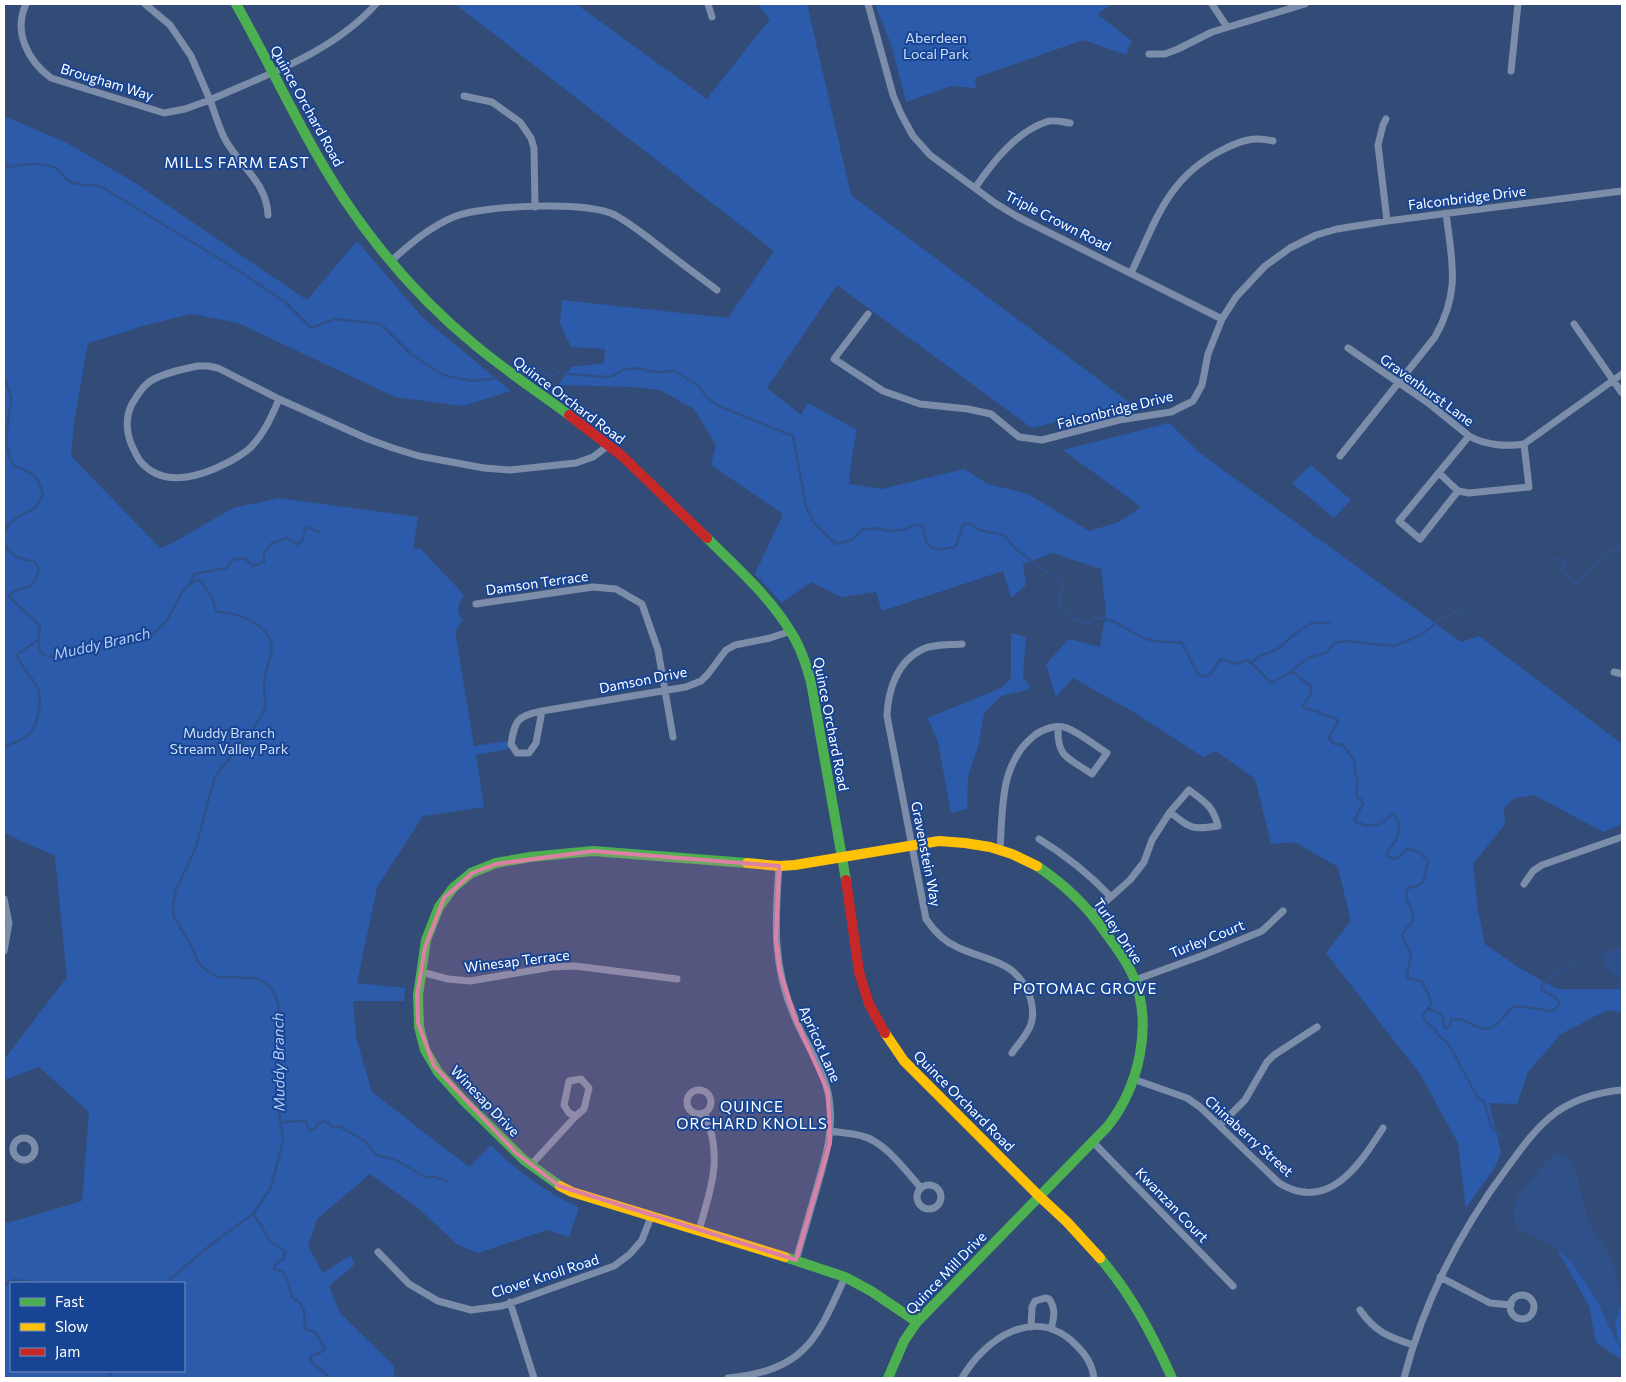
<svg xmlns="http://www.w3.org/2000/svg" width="1626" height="1382" viewBox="0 0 1626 1382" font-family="Commissioner,sans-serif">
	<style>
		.green { fill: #2b5baa; fill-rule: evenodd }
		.water { fill: #305089 }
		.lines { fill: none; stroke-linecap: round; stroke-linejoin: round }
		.stream { stroke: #305089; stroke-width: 2.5 }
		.street { stroke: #7c8da9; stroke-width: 7 }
		.fast { stroke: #4caf50; stroke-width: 10 }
		.slow { stroke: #ffc107; stroke-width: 10 }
		.jam { stroke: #c62828; stroke-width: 10 }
		.marked { fill: #dd80a5; fill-opacity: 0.2; stroke: #dd80a5; stroke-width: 4; stroke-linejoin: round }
		.labels { text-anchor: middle; stroke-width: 4; stroke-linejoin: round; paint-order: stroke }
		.park-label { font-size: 14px; fill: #cedffb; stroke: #174493 }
		.street-label { font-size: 14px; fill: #fff; stroke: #174493 }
		.neighbourhood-label { font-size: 15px; letter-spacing: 1px; fill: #fff; stroke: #174493 }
		.water-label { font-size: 15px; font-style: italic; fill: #b3cdf7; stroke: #174493 }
	</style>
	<rect width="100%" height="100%" fill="#334c77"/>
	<path class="green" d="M455,4H576L707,99L770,19L757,4H807L851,195L1130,403L1032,428L837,285L767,388L801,415L808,403L857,430L852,455L849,484L882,489L964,469L988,484L1028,494L1089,531L1119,522L1141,507L1063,450L1169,423L1200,453L1461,642L1479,636L1622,744V824L1603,832L1534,795L1515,798L1504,808L1505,824L1473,864L1478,911L1485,944L1518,967L1557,989H1622V1012L1607,1010L1561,1034L1528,1072L1517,1104L1489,1103L1501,1152L1495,1167L1466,1208L1458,1143L1420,1074L1326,953L1351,921L1338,867L1295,842L1271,844L1255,779L1216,751L1203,757L1132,711L1073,678L1056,697L1046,664L1069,639L1100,647L1106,612L1101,569L1053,553L1023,564L1026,585L1011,598L1003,571L882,611L876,592L841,597L811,582L782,603L755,574L783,514L711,465L716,445L694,409L660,390L631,387L558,385L571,367L604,363L605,349L571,347L560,323L562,300L728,318L774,251Z
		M875,4H1112L1097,14L1132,41L1128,48L1127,55L1083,40L975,78L976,88L951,86L906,102L891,44Z
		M4,116L67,143L132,181L307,300L357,241L423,318L511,391L463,406L395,397L238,323L191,314L139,327L132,330L88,343L74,422L71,456L160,548L174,542L233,508L279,498L418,517L413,549L420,548L464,595C457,604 456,612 463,620L455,631L474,746L507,741L509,749L476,755L484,807L423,816L377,887L357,983L405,988L404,1001H353L356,1037L372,1092L469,1167L491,1145C519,1173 544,1191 579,1208L569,1237L547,1230L478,1253L458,1245L418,1208L370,1174L317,1219L308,1246L323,1273L351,1255L354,1265L329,1286L340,1313L393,1365L395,1378H4V1221L8,1223L82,1201L89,1112L39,1067L4,1080V1060L67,977L55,856L4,833ZM11,1283H184V1371H11Z
		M1311,465L1351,500L1334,518L1292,483Z
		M1011,633L1026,637L1023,677L1030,687L1027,690L1001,696L984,713L978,747L968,776L967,809L951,813L938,742L928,718L1001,688L1011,678Z
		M1557,1249C1586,1271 1601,1310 1617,1342L1615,1322L1619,1313V1305L1622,1307V1360L1596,1342L1589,1306Z"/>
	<path class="water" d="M1622,948V978C1609,975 1605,969 1600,957L1607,951Z
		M1559,1152L1566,1155L1574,1163L1586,1213L1595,1232L1607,1251L1615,1268L1619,1305V1313L1615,1323L1619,1344L1597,1300L1568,1257L1556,1248L1518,1228L1514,1222L1513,1208L1519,1194L1548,1159Z"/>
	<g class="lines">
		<path class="stream" d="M4,163L9,167C22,164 49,161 60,171C63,173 64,178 67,180C76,187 92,184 102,187L241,272L285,302L311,328L335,319L381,324L411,354L443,375L471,381L499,378
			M527,370L543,372L550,377L560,371L567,374L606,377L613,376L622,370L637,368L655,372L675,371L697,385L709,399L721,407L793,436L806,507L815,524L836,544L852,540L862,530L874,528L889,531L904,530L914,525H922C924,530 923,533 925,537C929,553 941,550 954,547C961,540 958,531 964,524L969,523L980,530L1004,535L1017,550L1060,582L1063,589L1058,600C1064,617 1071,619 1088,624L1090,623L1092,619C1110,614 1130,633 1146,639C1157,643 1170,641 1182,643L1198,674L1203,677L1211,674L1220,659L1236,664L1246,660C1257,665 1262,676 1272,683L1290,672L1297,675L1310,686L1311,693L1303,705L1304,708C1316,709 1324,716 1335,718L1338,721C1336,728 1330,732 1329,738L1334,744H1342L1354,760L1355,774L1358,779L1356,791L1357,798L1361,799L1363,804L1355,819L1356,822L1368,826L1380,824L1393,814C1406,824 1396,841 1388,851V856L1395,859L1399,857L1406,849C1417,849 1422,854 1428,862L1423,882L1417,886L1408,888C1401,898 1414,908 1413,918C1413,925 1404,928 1402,934C1401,940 1409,947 1410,952C1412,959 1408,969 1407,976L1409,979L1421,981C1425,989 1431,996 1431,1005L1423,1014L1424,1021L1435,1029L1439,1036L1448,1043L1478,1098L1484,1101L1491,1126L1502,1137
			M4,377C6,384 11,392 11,400C9,426 0,441 14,466C33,472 39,476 43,496L35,508L17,517L4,530
			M4,544C12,557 20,559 35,562L39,570C31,595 25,583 8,595C17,607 30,614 40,626L38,640L40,653C61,664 72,651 91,644C111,637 132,634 153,634L167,620L184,589L195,580L201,581L211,596L217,612C237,612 272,625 272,649C272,655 268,662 267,668C265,673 265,678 264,683C263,697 269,702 261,716C250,736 233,753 219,771L214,779L196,847L176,890L173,906L174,917L190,943L198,962L207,971L218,977L254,978L264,982L271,988L276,997L280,1013L278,1073L279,1111L283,1141L271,1187L253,1214L213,1243L165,1283
			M1550,559L1565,561L1562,571L1577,583L1612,550L1622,546
			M190,584L194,574L227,568L232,560L244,558L253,566L264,562V552L272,543L288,538L297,545L303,539L306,527L320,532
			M1252,662L1260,656L1277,649L1300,630L1312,623H1329
			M1290,672L1308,658L1326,653L1334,643L1345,641L1394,646L1421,635L1440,620L1455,612L1465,614
			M4,747C11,744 22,740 28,735C38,727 43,699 37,687C32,677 23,669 18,658V654L38,640
			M1429,1009L1441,1014L1443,1018L1444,1026L1446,1028L1450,1025L1451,1020C1466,1014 1478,1035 1493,1027C1500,1023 1507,1013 1513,1007L1517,1006L1552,1011L1559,1005V1001C1554,995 1548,994 1542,990L1541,986L1550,977L1578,960
			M280,1122L306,1121L309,1130L315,1129L318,1123L325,1121L334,1128L339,1126L365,1141L376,1155L394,1159L425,1177H435L446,1181
			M253,1214L262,1227L268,1239L285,1252L284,1258L275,1265V1269L283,1272L286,1277L292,1297L300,1303L304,1310L305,1327L307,1330L315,1332L325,1348L323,1351L310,1357L311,1361L330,1378
			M4,1285L14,1280L41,1283
			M1619,1344L1622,1346
			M109,1378L112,1371"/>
		<path class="street" d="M26,4C13,32 28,61 51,78L164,113L185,109L210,100L191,56L170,25L145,4
			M708,4L712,17
			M868,4L893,95L901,114L913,136L930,155L995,203L1018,217L1222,319
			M1212,4L1227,27
			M1149,54H1165L1178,49L1212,32L1305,4
			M1511,71L1518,4
			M464,96L492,102L520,122L531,138L534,148L535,207
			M1386,119L1383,125L1378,145L1387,221
			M975,188C992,163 1016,132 1046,122C1054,119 1062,122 1070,123
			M268,215C267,183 241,167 226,141C219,129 215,113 210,100C268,74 333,52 376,4
			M391,261C411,243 431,226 456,216C486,205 587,201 615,215C631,224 645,235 659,246C678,261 697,275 717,290
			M1131,273C1156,221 1167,178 1222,150C1240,141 1253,136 1273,141
			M868,314L834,359L883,391L920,404L968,409L991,414L1019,437L1042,440L1119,420L1171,412L1193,401L1202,385L1208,354L1222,319L1236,297L1265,266L1290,248L1316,235L1337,229L1387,221L1622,191
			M1574,324L1622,393
			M1348,348L1427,402L1469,436C1485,445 1506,447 1524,444L1622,374
			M198,366H208L218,368L279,399C272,416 264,434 250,448C240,457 227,463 214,469C190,479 160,485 140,461C137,457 135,452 133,448C126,434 125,417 132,404C138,394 144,384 154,379C168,372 183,369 198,366Z
			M279,399L368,439L393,448L419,456L484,468L510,470L576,463L593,457L609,445
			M1340,456L1435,337C1461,291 1452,262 1446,213
			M1439,473L1458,491L1469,493L1529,487L1524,444
			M1458,491L1420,539L1399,521L1469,436
			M476,604L593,587L616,589L642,604L658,650L673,737
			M962,644C950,645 933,644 923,649C897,661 888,690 887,716L926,919C934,931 943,941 957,947C988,962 1016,959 1030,997C1033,1006 1034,1014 1031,1024C1028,1034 1018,1044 1012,1053
			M1614,672L1622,674
			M542,711L536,743L529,753H517L511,744C515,720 517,716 542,711L686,687L701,681L708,674L726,650L735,645L770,638L791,631
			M1039,839C1067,856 1089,874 1111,897
			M1000,849C1003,809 999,763 1035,735C1043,729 1057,724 1067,728C1080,733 1095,746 1107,753L1092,774C1069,758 1057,758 1058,728
			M779,866C775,920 772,967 795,1018C807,1047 828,1074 830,1106C833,1137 824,1161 816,1191C809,1214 803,1237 796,1260
			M1524,884L1533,871L1542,865L1622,837
			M1092,914L1130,880L1144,862L1152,840L1170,812L1189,790C1205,802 1213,806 1218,826C1192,830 1191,829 1170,812
			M4,951L9,923L4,899
			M421,972L448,979L470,981L552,967L575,966L677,979
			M1135,980L1201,956L1262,931L1283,911
			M581,1079L589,1088L584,1109L576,1116L569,1113L564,1105L569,1081Z
			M1133,1079L1187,1098L1200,1107L1279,1183C1328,1213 1359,1166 1383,1128
			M687 1102a12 12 0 1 1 24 0a12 12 0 1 1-24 0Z
			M1220,1125L1245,1100L1267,1062L1274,1055L1317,1027
			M831,1131C841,1133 852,1133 862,1136C884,1141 906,1171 921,1188
			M13 1149a11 11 0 1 1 22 0a11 11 0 1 1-22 0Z
			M1093,1142L1233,1286
			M530,1166L576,1116
			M917 1197a12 12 0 1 1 24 0a12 12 0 1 1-24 0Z
			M699,1230C711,1189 724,1155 704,1113
			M378,1252L409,1284L438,1301L471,1310L502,1306L614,1266L630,1254L642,1240L651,1217
			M1440,1277L1490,1303L1511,1305
			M1510 1307a12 12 0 1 1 24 0a12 12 0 1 1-24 0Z
			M510,1302L534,1378
			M1360,1310C1375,1332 1389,1337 1413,1345
			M1031,1327L1032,1307L1035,1301L1045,1298L1049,1299C1056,1308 1054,1318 1051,1329
			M728,1378C805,1370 816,1341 845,1277
			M962,1378C985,1338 1036,1304 1076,1345C1086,1355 1092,1364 1094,1378
			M1404,1378C1424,1301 1460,1231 1507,1168C1522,1147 1537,1126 1558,1111C1576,1099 1600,1092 1622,1090"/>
		<path class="fast" d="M236,4C273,69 303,137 344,199C380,253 425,304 475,345C505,370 538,392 569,415
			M707,538C738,569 773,599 795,639C802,652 807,667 811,682L846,880
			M560,1186L524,1160L464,1101L438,1072L425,1050L419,1027L418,995L426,940L439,907L453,888L471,873L496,863L530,857L593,851L747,863
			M785,1257L845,1277L871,1291L917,1322
			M1100,1258C1131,1294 1152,1334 1172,1378
			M888,1378L904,1341L917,1322L1108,1126C1139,1086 1153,1026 1134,978C1127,961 1116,947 1105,932C1087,906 1064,884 1037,866"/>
		<path class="slow" d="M747,863L779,866L795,865L939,841L965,843L990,847L1012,854L1037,866
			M885,1033L904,1061L1039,1196L1067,1222L1100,1258
			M560,1186L572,1192L785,1257"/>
		<path class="jam" d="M569,415L622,456L707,538
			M846,880L859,972L869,1004L885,1033"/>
	</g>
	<path class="marked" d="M593,851L779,866L776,940L780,971L795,1018L828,1092L830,1143L796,1260L559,1186L516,1153L434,1066L418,1023L417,995L425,947L444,898L472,873L496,864Z"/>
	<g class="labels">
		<g class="park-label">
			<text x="936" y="43">Aberdeen<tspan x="936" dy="16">Local Park</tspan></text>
			<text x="229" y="738">Muddy Branch<tspan x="229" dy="16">Stream Valley Park</tspan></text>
		</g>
		<g class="street-label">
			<text transform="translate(107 82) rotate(17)" y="5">Brougham Way</text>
			<text transform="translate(307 106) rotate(61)" y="5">Quince Orchard Road</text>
			<text transform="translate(1467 198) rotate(-7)" y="5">Falconbridge Drive</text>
			<text transform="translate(1058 221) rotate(27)" y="5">Triple Crown Road</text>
			<text transform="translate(1427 390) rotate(36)" y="5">Gravenhurst Lane</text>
			<text transform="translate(569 400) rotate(37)" y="5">Quince Orchard Road</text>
			<text transform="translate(1115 410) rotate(-14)" y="5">Falconbridge Drive</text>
			<text transform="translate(537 583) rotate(-8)" y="5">Damson Terrace</text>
			<text transform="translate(643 680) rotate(-11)" y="5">Damson Drive</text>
			<text transform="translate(831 724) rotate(79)" y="5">Quince Orchard Road</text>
			<text transform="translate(926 854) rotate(79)" y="5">Gravenstein Way</text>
			<text transform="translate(1118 931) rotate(56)" y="5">Turley Drive</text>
			<text transform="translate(1207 939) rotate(-22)" y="5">Turley Court</text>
			<text transform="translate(517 961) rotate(-7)" y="5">Winesap Terrace</text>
			<text transform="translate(820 1044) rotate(66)" y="5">Apricot Lane</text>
			<text transform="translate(485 1101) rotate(46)" y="5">Winesap Drive</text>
			<text transform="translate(964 1101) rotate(45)" y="5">Quince Orchard Road</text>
			<text transform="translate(1249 1136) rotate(42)" y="5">Chinaberry Street</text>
			<text transform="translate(1172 1205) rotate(46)" y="5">Kwanzan Court</text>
			<text transform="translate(946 1273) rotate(-46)" y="5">Quince Mill Drive</text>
			<text transform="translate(545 1276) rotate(-18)" y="5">Clover Knoll Road</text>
		</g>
		<g class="neighbourhood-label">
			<text x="237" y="168">MILLS FARM EAST</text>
			<text x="1085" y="994">POTOMAC GROVE</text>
			<text x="752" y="1112">QUINCE<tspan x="752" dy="17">ORCHARD KNOLLS</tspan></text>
		</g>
		<g class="water-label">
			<text transform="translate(102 644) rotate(-13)" y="5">Muddy Branch</text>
			<text transform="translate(279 1062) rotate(-91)" y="5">Muddy Branch</text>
		</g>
	</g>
	<rect width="1626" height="1382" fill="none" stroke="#ffffff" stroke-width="10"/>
	<rect x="10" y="1282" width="175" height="90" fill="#174493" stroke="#748fbe"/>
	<rect x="20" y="1298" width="25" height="8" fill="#4caf50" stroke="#748fbe"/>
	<text x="55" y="1307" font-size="15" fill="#ffffff">Fast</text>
	<rect x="20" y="1323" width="25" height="8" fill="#ffc107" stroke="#748fbe"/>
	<text x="55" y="1332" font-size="15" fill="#ffffff">Slow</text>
	<rect x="20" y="1348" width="25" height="8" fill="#c62828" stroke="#748fbe"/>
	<text x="55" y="1357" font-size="15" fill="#ffffff">Jam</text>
</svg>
